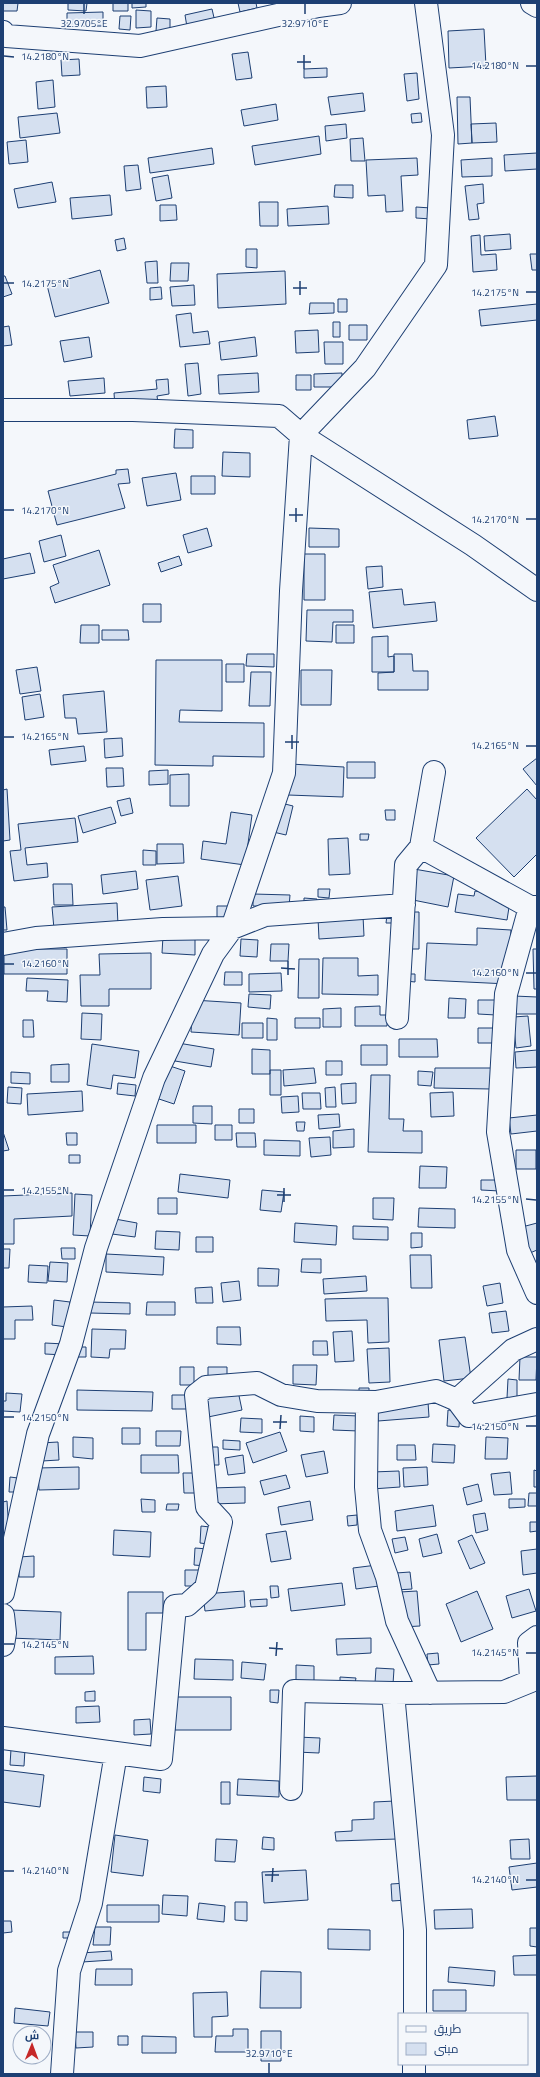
<svg xmlns="http://www.w3.org/2000/svg" width="540" height="2077" viewBox="0 0 540 2077" font-family="'Titillium Web',Cairo,sans-serif">
	<style>
		.building { fill: #d5e0f0; stroke: #1d3f73 }
		.lines { fill: none; stroke-linecap: round; stroke-linejoin: round }
		.minor-casing { stroke: #1d3f73; stroke-width: 24 }
		.minor { stroke: #f4f7fb; stroke-width: 22 }
		.ticks { fill: none; stroke: #1d3f73; stroke-width: 1.5 }
		.ticks-label { font-size: 10px; text-anchor: middle; fill: #1d3f73; stroke: #f4f7fb; stroke-width: 3; stroke-linejoin: round; paint-order: stroke }
	</style>
	<rect width="100%" height="100%" fill="#f4f7fb"/>
	<path class="building" d="M3,3H18L17,11H3Z
		M68,3H87L86,11L68,10Z
		M113,3H128V11H113Z
		M132,3H146V7L132,8Z
		M238,3H256L257,8L240,12Z
		M212,9L215,22L187,27L185,15Z
		M136,10L151,11V27L136,28Z
		M103,12V26H67V13Z
		M120,16H131L130,30L119,29Z
		M157,18L170,19V32L156,31Z
		M484,29L486,66L449,68L448,31Z
		M248,52L252,78L236,80L232,54Z
		M79,59L80,75L62,76L61,60Z
		M327,68V77L304,78V69Z
		M417,73L419,99L407,101L404,74Z
		M53,80L55,107L38,109L36,82Z
		M166,86L167,107L147,108L146,87Z
		M363,93L365,111L331,115L328,97Z
		M457,97H470L472,143L458,144Z
		M276,104L278,120L244,126L241,110Z
		M57,113L60,133L20,138L18,117Z
		M421,113L422,122L412,123L411,114Z
		M496,123L497,142L472,143L471,124Z
		M346,124L347,138L326,141L325,126Z
		M319,136L321,154L255,165L252,146Z
		M363,138L365,161H351L350,139Z
		M26,140L28,162L9,164L7,142Z
		M212,148L214,164L150,173L148,158Z
		M537,153V169L505,171L504,155Z
		M417,158L418,175L401,176L403,211L386,212L385,195L368,196L366,160Z
		M492,158V176L462,177L461,160Z
		M138,165L141,189L126,191L124,166Z
		M168,175L172,198L156,201L152,178Z
		M52,182L56,202L18,208L14,189Z
		M483,184L484,203L477,204L479,219L469,220L465,186Z
		M335,185H353V198L334,197Z
		M110,195L112,215L72,219L70,198Z
		M259,202H278V226H260Z
		M160,205H176L177,220L160,221Z
		M328,206L329,224L288,226L287,209Z
		M416,207L431,208V219L416,218Z
		M510,234L511,249L485,251L484,236Z
		M480,235L481,255L496,254L497,270L473,272L471,236Z
		M124,238L126,249L117,251L115,240Z
		M246,249H257V268L246,267Z
		M530,254H537V270H532Z
		M157,261L158,283H147L145,262Z
		M171,263H189L188,281H170Z
		M100,270L109,303L55,317L47,285Z
		M285,271L286,304L218,308L217,274Z
		M3,276H5L12,294L3,297Z
		M194,285L195,305L172,306L170,287Z
		M161,287L162,299L150,300V288Z
		M338,299H347V312H338Z
		M310,303H334V313L309,314Z
		M537,304V320L481,326L479,310Z
		M191,313L193,333L208,331L210,344L180,347L176,315Z
		M333,322H340V337H333Z
		M349,325H367V340H349Z
		M9,326L12,345L3,346V327Z
		M318,330L319,352L296,353L295,331Z
		M89,337L92,357L64,362L60,341Z
		M255,337L257,356L221,360L219,342Z
		M324,342H343V364H325Z
		M198,363L201,394L188,396L185,364Z
		M258,373L259,392L219,394L218,375Z
		M342,373V387H314V374Z
		M296,375H311V390H296Z
		M104,378L105,393L70,396L68,381Z
		M168,379L169,394L157,396L158,403L115,407L114,393L157,389L156,380Z
		M495,416L498,436L469,439L467,420Z
		M175,429L193,430V448H174Z
		M223,452L250,453V477L222,476Z
		M128,469L130,483L118,484L125,508L57,525L48,491L116,474V470Z
		M176,473L181,500L147,506L142,478Z
		M191,476H215V494H191Z
		M207,528L212,546L188,553L183,535Z
		M309,528L339,529V547H309Z
		M61,535L66,556L44,562L39,541Z
		M99,550L110,585L55,603L50,587L59,583L53,565Z
		M30,553L35,573L3,579V559Z
		M304,554H325V600H304Z
		M179,556L182,565L161,572L158,563Z
		M382,566L383,587L368,589L366,567Z
		M402,589L404,605L435,602L437,621L373,628L369,592Z
		M143,604H161V622H143Z
		M307,610H353V622H333L332,642L306,641Z
		M81,625H99V643H80Z
		M336,625H354V643H336Z
		M102,630H128L129,640H102Z
		M388,636V657L394,656V672H372V637Z
		M247,654H274V667L246,666Z
		M394,654H412L413,671H428V690H378V673L394,672Z
		M156,660H222V711L180,710L179,722L264,723V757L213,756V766L155,765Z
		M226,664H244V682H226Z
		M37,667L41,691L20,694L16,670Z
		M301,670H332L331,705H301Z
		M251,672H271L270,706H249Z
		M104,691L107,732L78,734L76,718H65L63,695Z
		M40,694L44,717L25,720L22,697Z
		M122,738L123,756L105,758L104,739Z
		M84,746L86,761L51,765L49,750Z
		M537,758V786L523,769Z
		M347,762H375V778H347Z
		M290,764L344,767L343,797L288,795Z
		M106,768H123L124,786L107,787Z
		M168,770V784L149,785V771Z
		M189,774V806H170V775Z
		M7,789L10,840L3,841V790Z
		M527,789L537,800V854L514,877L476,838Z
		M130,798L133,813L121,816L117,801Z
		M277,802L293,806L286,835L269,831Z
		M111,807L116,823L83,833L78,816Z
		M385,810H395V820H386Z
		M231,812L252,815L245,865L201,859L203,841L226,844Z
		M75,818L78,842L25,848L27,865L47,863L48,877L14,881L10,851L21,850L18,824Z
		M360,834H369L368,840H360Z
		M348,838L350,874L329,875L328,839Z
		M157,844H183L184,863L157,864Z
		M143,850L156,851V865H143Z
		M414,869L454,876L448,907L408,899Z
		M136,871L138,889L103,894L101,875Z
		M178,876L182,906L150,910L146,880Z
		M53,884H72L73,905H54Z
		M318,889H330L329,898L318,897Z
		M475,891L502,895L510,901L507,920L455,912L458,894L474,896Z
		M253,894L290,895L289,907L253,906Z
		M304,898L317,899L316,904H304Z
		M117,903L118,925L54,929L52,907Z
		M217,906H229V922L217,921Z
		M3,907H5L7,930H3Z
		M408,912H419V949H408Z
		M387,915H393V923H386Z
		M363,916L364,936L319,939L318,918Z
		M477,928L511,930L508,984L425,980L427,943L477,945Z
		M163,936L195,938V955L162,953Z
		M241,939L258,940L257,957L240,956Z
		M271,944H289L288,961H270Z
		M4,949H67V974H4Z
		M533,949H537V989H534Z
		M151,953V989H109V1006H81L80,975H100L99,954Z
		M323,958H358V976L378,975V995L322,994Z
		M299,959H319V998H298Z
		M225,972H242V985H224Z
		M281,973L282,991L249,992V974Z
		M405,974H415V982L406,981Z
		M27,978L68,980L67,1002L47,1001L48,991H26Z
		M249,994L271,995L270,1009L248,1007Z
		M514,996L537,997V1014H514Z
		M449,998L466,999L465,1018H448Z
		M193,1000L241,1003L239,1035L191,1032Z
		M478,1000H496V1015L478,1014Z
		M380,1006V1015H387V1026H355V1007Z
		M341,1008V1027H323V1009Z
		M82,1013L102,1014L101,1040L81,1039Z
		M528,1016L531,1046L516,1048L513,1017Z
		M267,1018L277,1019V1040H267Z
		M295,1018H320V1028H295Z
		M23,1020H33L34,1037H23Z
		M242,1023H263V1038H242Z
		M478,1028H496L495,1043H478Z
		M399,1039H437L438,1057H399Z
		M178,1043L214,1049L211,1067L175,1061Z
		M92,1044L139,1051L135,1078L113,1075L111,1089L87,1085Z
		M361,1045H387V1065H361Z
		M252,1049L270,1050V1074H252Z
		M537,1050V1067L516,1068L515,1052Z
		M326,1061H342V1075H326Z
		M69,1064V1082H51V1065Z
		M167,1065L185,1071L174,1104L156,1098Z
		M314,1068L316,1083L284,1086L283,1070Z
		M435,1068H491V1089L434,1088Z
		M270,1070H281V1095H270Z
		M418,1071L433,1072L431,1086L418,1085Z
		M11,1072L30,1073V1084L11,1083Z
		M371,1075H390L389,1119H404L403,1131H422V1153L368,1152Z
		M118,1083L136,1085L135,1096L117,1094Z
		M356,1083V1103L342,1104L341,1084Z
		M8,1087L22,1088L21,1104L7,1103Z
		M335,1087L336,1107H326L325,1088Z
		M82,1091L83,1111L28,1115L27,1094Z
		M453,1092L454,1116L431,1117L430,1093Z
		M302,1093H320L321,1109H303Z
		M298,1096L299,1112L282,1113L281,1097Z
		M193,1106H212V1124L193,1123Z
		M239,1109H254V1123H239Z
		M339,1114L340,1127L319,1129L318,1115Z
		M537,1115V1131L511,1134L509,1118Z
		M296,1122H305L304,1131H297Z
		M157,1125H196V1143H157Z
		M215,1125H232V1140H215Z
		M354,1129V1147L333,1148V1131Z
		M3,1132L9,1150L3,1151Z
		M66,1133H77V1145H67Z
		M236,1133H255L256,1147H237Z
		M330,1137L331,1155L311,1157L309,1138Z
		M264,1140L300,1141V1156L264,1155Z
		M516,1150H536V1169H516Z
		M69,1155H80V1163H69Z
		M420,1166L447,1167L446,1188H419Z
		M180,1174L230,1180L228,1198L178,1192Z
		M481,1180H501L500,1191L481,1190Z
		M262,1190L284,1192L281,1212L260,1210Z
		M72,1193V1216L14,1219V1244H3V1196Z
		M75,1194L92,1195L90,1236L73,1235Z
		M158,1198H177V1214H158Z
		M373,1198H394L393,1220L373,1219Z
		M419,1208L455,1209V1228L418,1227Z
		M115,1219L137,1223L135,1237L112,1234Z
		M295,1223L337,1226L336,1245L294,1242Z
		M537,1223V1250L530,1253L522,1227Z
		M353,1226L388,1227V1240L353,1239Z
		M156,1231L180,1232L179,1250L155,1249Z
		M411,1233H422V1247L411,1248Z
		M196,1237H213V1252H196Z
		M61,1248H75V1259H62Z
		M3,1249H10L9,1268H3Z
		M106,1254L164,1257L163,1275L106,1272Z
		M410,1255H431L432,1288H411Z
		M302,1259H321V1273L301,1272Z
		M50,1262L68,1263L67,1282L48,1281Z
		M29,1265L48,1266L47,1283L28,1282Z
		M258,1268L279,1269L278,1286H258Z
		M366,1276L367,1291L324,1294L323,1279Z
		M239,1281L241,1300L223,1302L221,1283Z
		M500,1283L503,1303L487,1306L483,1286Z
		M212,1287L213,1303H196L195,1288Z
		M362,1298H388L389,1342L368,1343L367,1320L326,1321L325,1299Z
		M54,1300L70,1302L67,1327L52,1325Z
		M90,1302L130,1303V1314L90,1313Z
		M147,1302H175V1315H146Z
		M32,1306L33,1320H15V1339H3V1307Z
		M506,1311L509,1331L492,1333L489,1313Z
		M217,1327H240L241,1345L217,1344Z
		M92,1329L126,1330L125,1349H110L109,1358L91,1357Z
		M352,1331L354,1361L335,1362L333,1332Z
		M465,1337L471,1378L444,1381L439,1340Z
		M313,1341H327L328,1355H313Z
		M45,1343L65,1344V1355L45,1354Z
		M79,1347H86V1357H78Z
		M389,1348L390,1382L369,1383L367,1349Z
		M520,1357H537L536,1380H519Z
		M293,1365H317L316,1385L293,1384Z
		M180,1367H194V1385H180Z
		M208,1367H227V1381H208Z
		M508,1379L517,1380V1398H507Z
		M359,1388H369V1397H359Z
		M77,1390L153,1392L152,1411L77,1410Z
		M238,1391L242,1410L208,1417L204,1397Z
		M6,1393L22,1394L20,1412L3,1411V1401H6Z
		M172,1395H190L189,1409H172Z
		M428,1402L429,1417L378,1421L377,1406Z
		M448,1410L460,1411L459,1427L447,1426Z
		M334,1415L359,1416V1431L333,1430Z
		M300,1416L314,1417V1432L300,1431Z
		M241,1418L262,1419V1433L240,1432Z
		M122,1428H140V1444H122Z
		M156,1431H181L180,1446H156Z
		M280,1432L287,1451L253,1463L246,1443Z
		M73,1437L93,1438V1459L73,1457Z
		M486,1437L508,1438L507,1459H485Z
		M223,1440L240,1441V1450L223,1449Z
		M58,1442L59,1460L42,1461L41,1443Z
		M433,1444L455,1445L454,1463L432,1462Z
		M397,1445H415L416,1460H397Z
		M210,1447H218L219,1465H210Z
		M324,1451L328,1473L306,1477L301,1455Z
		M141,1455H178L179,1473H141Z
		M243,1455L245,1473L228,1475L225,1458Z
		M79,1467V1489L39,1490L38,1468Z
		M427,1467L428,1485L404,1487L403,1468Z
		M534,1470L537,1471V1487H534Z
		M399,1471L400,1487L372,1489V1472Z
		M510,1472L512,1494L494,1495L491,1474Z
		M183,1473H198V1493H184Z
		M286,1475L290,1488L264,1495L260,1481Z
		M10,1477L18,1478V1492H9Z
		M478,1484L482,1501L467,1505L463,1488Z
		M245,1487V1503L211,1504V1488Z
		M529,1493H537V1506H528Z
		M141,1499L155,1500V1512H142Z
		M509,1499H525V1507L509,1508Z
		M7,1501L9,1532L3,1533V1502Z
		M310,1501L313,1520L281,1525L278,1507Z
		M167,1504H179L178,1510H166Z
		M433,1505L436,1526L397,1531L395,1511Z
		M485,1513L488,1530L476,1533L473,1515Z
		M357,1515V1525L348,1526L347,1516Z
		M530,1522H537V1531L530,1532Z
		M201,1526L210,1527L208,1544L200,1543Z
		M114,1530L151,1532L150,1557L113,1555Z
		M286,1531L291,1559L271,1562L266,1534Z
		M437,1534L442,1553L423,1557L419,1539Z
		M472,1535L485,1563L470,1569L458,1541Z
		M405,1537L408,1550L395,1553L392,1539Z
		M195,1548L208,1549L206,1566L194,1565Z
		M537,1549V1573L523,1575L521,1551Z
		M34,1556V1577H19V1557Z
		M377,1565L379,1586L356,1589L353,1568Z
		M185,1570H202V1586H185Z
		M410,1572L412,1589L397,1590L396,1573Z
		M342,1583L345,1605L291,1611L288,1589Z
		M270,1586H278L279,1597L271,1598Z
		M529,1589L536,1611L512,1618L506,1596Z
		M244,1591L245,1607L205,1611L203,1594Z
		M417,1591L420,1626L402,1627L400,1592Z
		M477,1591L493,1629L461,1642L446,1604Z
		M128,1592H163V1613H146V1650H128Z
		M267,1599V1606L251,1607L250,1600Z
		M11,1610L61,1612L60,1640L10,1638Z
		M371,1638V1653L337,1655L336,1639Z
		M438,1653L439,1664L428,1665L427,1654Z
		M93,1656L94,1674H55V1657Z
		M195,1659L233,1660V1680L194,1679Z
		M242,1662L266,1664L264,1680L241,1678Z
		M296,1665L314,1666V1681H296Z
		M376,1668L394,1669L393,1684L375,1683Z
		M340,1677L356,1678L355,1683L340,1682Z
		M270,1690H279L278,1703L270,1702Z
		M95,1691V1701H85V1692Z
		M175,1697H231V1730H175Z
		M99,1706L100,1722L76,1723V1707Z
		M150,1719L151,1734L134,1735V1720Z
		M297,1737L320,1738L319,1753L296,1752Z
		M11,1749H25L24,1766L10,1765Z
		M3,1770L44,1775L40,1807L3,1802Z
		M537,1776V1800H507L506,1777Z
		M144,1777L161,1779L160,1793L143,1791Z
		M238,1779L279,1781V1797L237,1795Z
		M221,1782H230V1804H221Z
		M395,1801L397,1839L336,1841L335,1832L352,1831V1820L374,1819V1802Z
		M115,1835L148,1840L143,1876L111,1872Z
		M263,1837L274,1838V1850L262,1849Z
		M216,1839L237,1840L235,1862L215,1861Z
		M529,1839L530,1859H511L510,1840Z
		M537,1863V1887L512,1890L509,1867Z
		M306,1870L308,1900L264,1903L262,1872Z
		M406,1883L407,1900L392,1901L391,1884Z
		M163,1895L188,1896L187,1916L162,1914Z
		M235,1902H247V1921L235,1920Z
		M199,1903L225,1906L224,1922L197,1919Z
		M107,1905H159V1922H107Z
		M472,1909L473,1928L435,1929L434,1910Z
		M3,1921H11L12,1932L3,1933Z
		M95,1927H111L110,1945H93Z
		M530,1928H537V1947L530,1946Z
		M328,1929L370,1930V1950L328,1949Z
		M63,1932H72L73,1938H63Z
		M111,1951L112,1960L82,1962L81,1953Z
		M537,1955V1975H514L513,1956Z
		M449,1967L495,1971L494,1986L448,1982Z
		M96,1969H132V1985H95Z
		M261,1971L301,1972V2008H260Z
		M433,1990H466V2011H433Z
		M227,1992L228,2016L212,2017V2037H194L193,1993Z
		M15,2008L50,2012L48,2026L14,2023Z
		M233,2029H248V2052H215L216,2036H233Z
		M261,2031H281V2061H261Z
		M75,2032H93V2047L76,2048Z
		M118,2036H128V2045H118Z
		M142,2036L176,2037V2053H142Z"/>
	<g class="lines">
		<g class="minor-casing">
			<path id="minor" d="M532,3L537,6
				M3,32L6,36L140,46L318,6L340,3
				M3,410H133L279,416L301,435L473,545L537,590
				M434,772L421,847L530,907
				M537,907H530L506,994L498,1132L518,1250L537,1293
				M3,944L36,938L163,929L232,928L265,915L404,905
				M397,1018L406,865L421,847
				M457,1400L513,1350L537,1339
				M367,1402L366,1487L370,1530L387,1577L397,1621L430,1693
				M3,1593L38,1434L71,1344L96,1248L154,1078L213,954L232,928L284,773L291,591L301,435L365,368L436,265L443,135L426,3
				M3,1615L5,1633L3,1645
				M393,1693L504,1692L531,1681L529,1643L537,1637
				M3,1738L161,1759L175,1606L187,1605L206,1588L221,1522L207,1507L196,1395L206,1387L257,1383L281,1395L317,1401L376,1402L436,1391L457,1400L469,1416L537,1404
				M291,1789L294,1691L393,1693L415,1930V2014
				M62,2074L69,1971L91,1903L116,1753
				M414,2074V2064"/>
		</g>
		<use href="#minor" class="minor"/>
	</g>
	<path class="ticks" d="M84,14V4M305,14V4M4,56L14,57M297,62H311M526,66H536M304,69V55M4,283H14M293,288H307M526,292H536M300,295V281M4,510H14M289,515H303M526,519H536M296,522V508M4,737H14M285,742H299M526,746H536M292,749V735M4,964H14M281,968L295,969M526,973H536M288,975V961M4,1190H14M277,1195H291M526,1199L536,1200M284,1202V1188M4,1417H14M273,1422H287M526,1426H536M280,1429L281,1415M4,1644H14M269,1648L283,1649M526,1653H536M276,1656L277,1642M4,1871H14M265,1875H279M526,1880H536M272,1882L273,1868M269,2073V2063"/>
	<g class="ticks-label">
		<text x="84" y="27">32.9705°E</text>
		<text x="305" y="27">32.9710°E</text>
		<text x="45" y="60">14.2180°N</text>
		<text x="495" y="69">14.2180°N</text>
		<text x="45" y="287">14.2175°N</text>
		<text x="495" y="296">14.2175°N</text>
		<text x="45" y="514">14.2170°N</text>
		<text x="495" y="523">14.2170°N</text>
		<text x="45" y="740">14.2165°N</text>
		<text x="495" y="749">14.2165°N</text>
		<text x="45" y="967">14.2160°N</text>
		<text x="495" y="976">14.2160°N</text>
		<text x="45" y="1194">14.2155°N</text>
		<text x="495" y="1203">14.2155°N</text>
		<text x="45" y="1421">14.2150°N</text>
		<text x="495" y="1430">14.2150°N</text>
		<text x="45" y="1648">14.2145°N</text>
		<text x="495" y="1656">14.2145°N</text>
		<text x="45" y="1874">14.2140°N</text>
		<text x="495" y="1883">14.2140°N</text>
		<text x="269" y="2057">32.9710°E</text>
	</g>
	<rect width="540" height="2077" fill="none" stroke="#1d3f73" stroke-width="8"/>
	<rect x="398" y="2013" width="130" height="52" fill="#f4f7fb" stroke="#9eadc5"/>
	<rect x="406" y="2026" width="20" height="6" fill="#f4f7fb" stroke="#9eadc5"/>
	<text x="434" y="2033" font-size="12" fill="#1d3f73">طريق</text>
	<rect x="406" y="2043" width="20" height="12" fill="#d5e0f0" stroke="#9eadc5"/>
	<text x="434" y="2053" font-size="12" fill="#1d3f73">مبنى</text>
	<g transform="translate(32 2045) rotate(1)"><circle r="19" fill="#f4f7fb" stroke="#9eadc5"/>
	<path d="M0-3L7 15L0 10L-7 15Z" fill="#c62828"/>
	<text y="-6" font-size="11" font-weight="bold" text-anchor="middle" fill="#1d3f73">ش</text>
	</g>
</svg>
